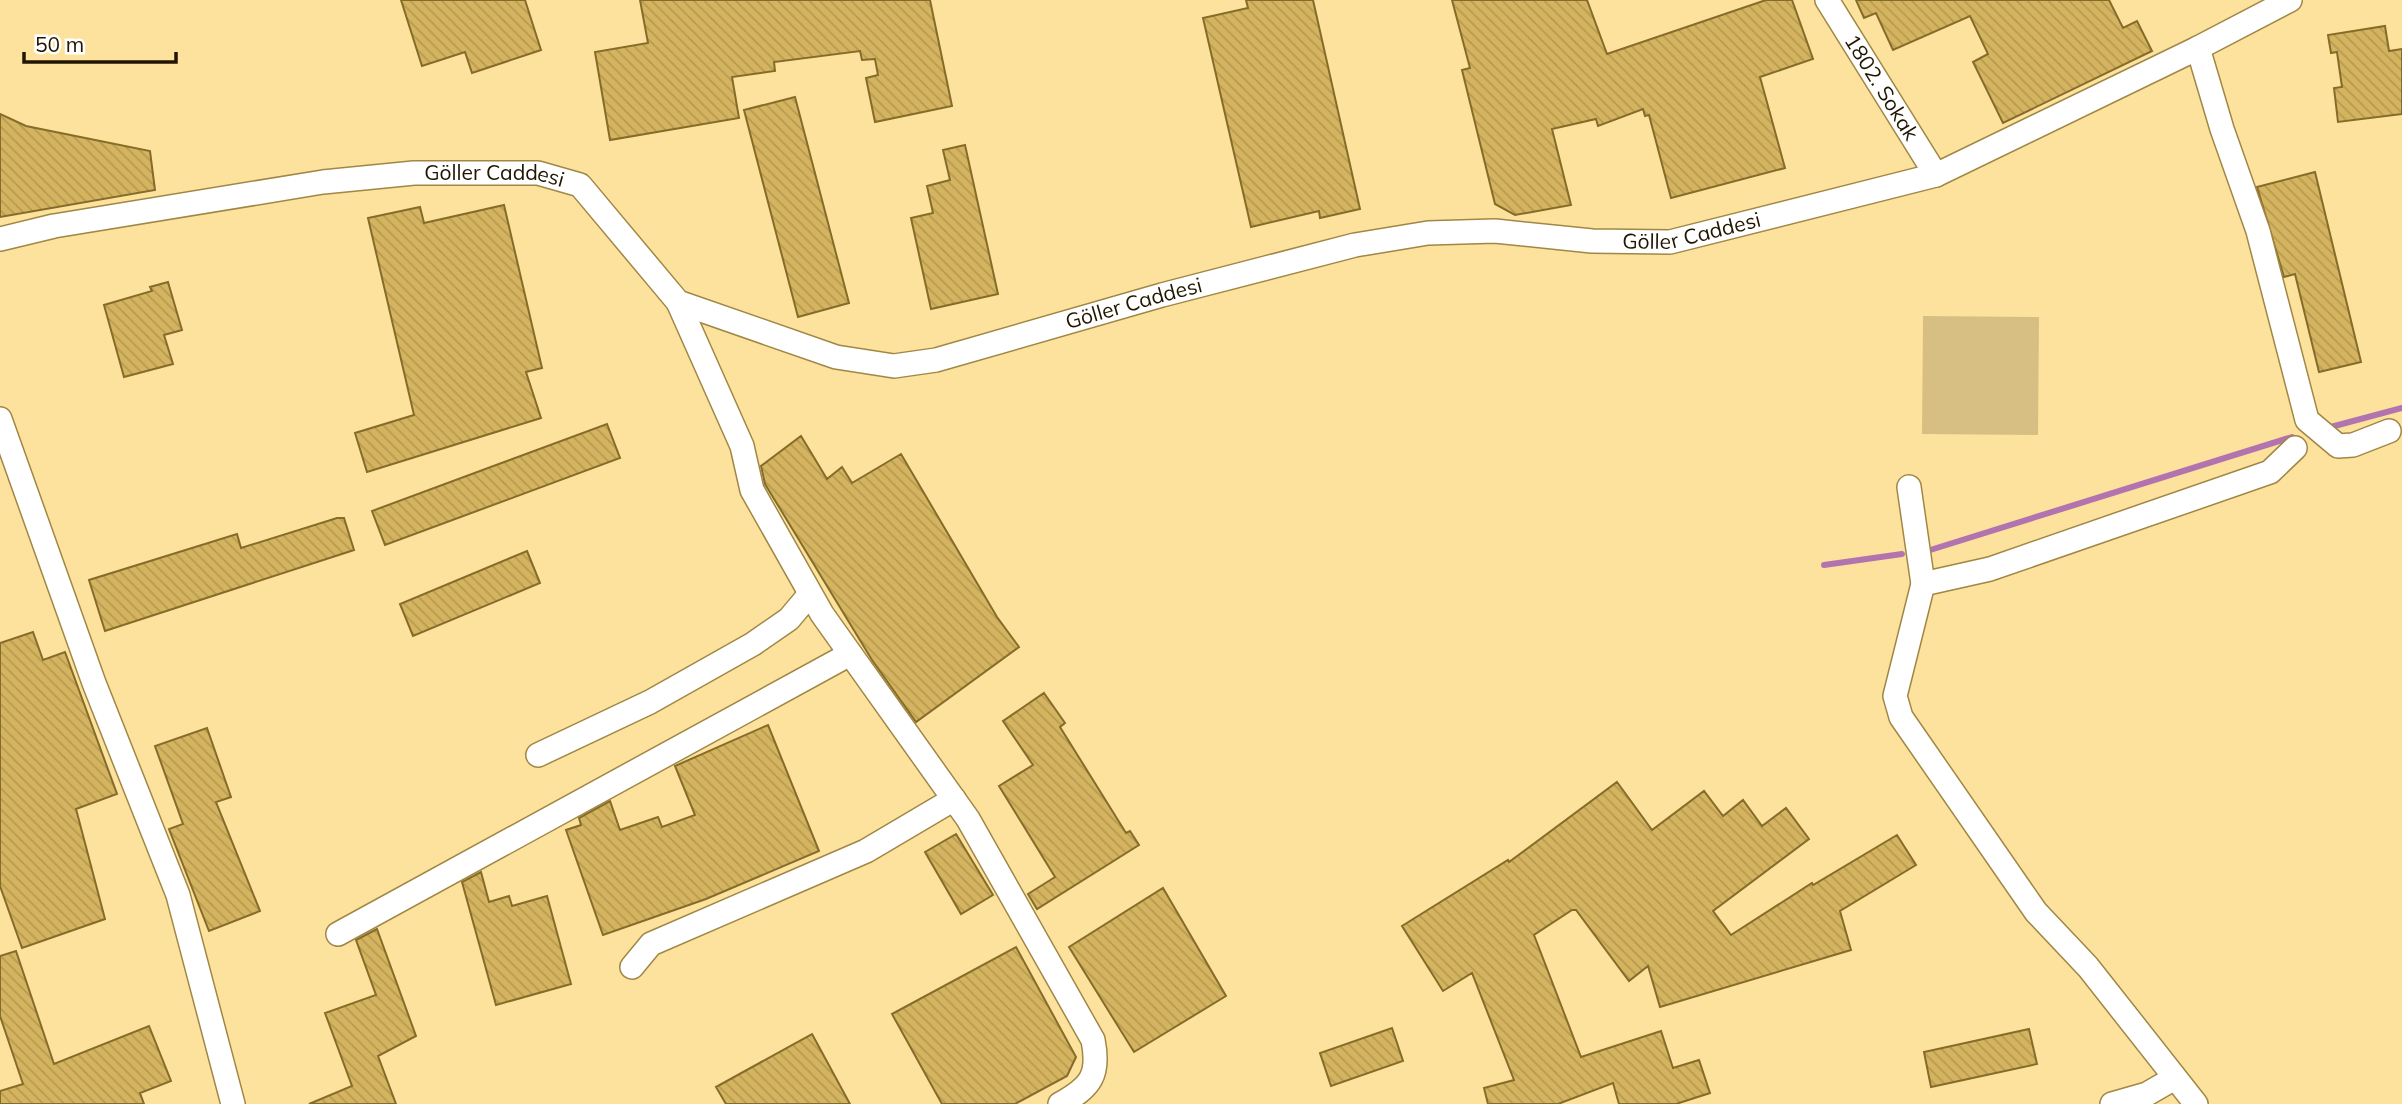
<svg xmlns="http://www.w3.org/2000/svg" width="2402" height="1104" viewBox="0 0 2402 1104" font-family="Mulish,sans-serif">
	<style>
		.garden { fill: #d7bf84 }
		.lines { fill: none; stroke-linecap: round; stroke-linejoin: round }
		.stream { stroke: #b274af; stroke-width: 6 }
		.building { fill: url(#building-back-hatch); stroke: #856c29; stroke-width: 2 }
		.minor-casing { stroke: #a08745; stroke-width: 26 }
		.minor { stroke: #fff; stroke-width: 23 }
		.labels { text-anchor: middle; stroke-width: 5; stroke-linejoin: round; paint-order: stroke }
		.street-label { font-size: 21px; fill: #201600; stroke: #fff }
	</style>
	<defs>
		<pattern id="building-back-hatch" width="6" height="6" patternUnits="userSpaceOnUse" patternTransform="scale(1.75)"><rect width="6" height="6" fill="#d5b460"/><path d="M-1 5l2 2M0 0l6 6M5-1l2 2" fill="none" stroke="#b79a52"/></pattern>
	</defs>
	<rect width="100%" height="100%" fill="#fde29e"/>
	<path class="garden" d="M1923,316L2039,317L2038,435L1922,434Z"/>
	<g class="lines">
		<path class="stream" d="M2327,428L2402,408
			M1927,551L2292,437
			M1824,565L1902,554"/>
	</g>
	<path class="building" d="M401,0H525L541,50L472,73L465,52L422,66Z
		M640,0H930L952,106L875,122L866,78L878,75L875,59L862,60L860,51L774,62L775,71L732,77L739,118L610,140L595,52L648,43Z
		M1246,0H1313L1360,209L1320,218L1319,211L1251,227L1203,18L1248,8Z
		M1452,0H1587L1607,54L1766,0H1792L1813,59L1760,77L1785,168L1671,198L1649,115L1645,116L1643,109L1598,126L1596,119L1552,129L1571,205L1515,215L1495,204L1462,70L1470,68Z
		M1856,0H2109L2123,28L2137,21L2152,51L2003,123L1973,62L1988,54L1970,16L1893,50L1876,13L1864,18Z
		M2385,26L2389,51L2402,49V114L2338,122L2334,88L2342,87L2337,52L2331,53L2328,35Z
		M795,97L849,303L798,317L744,110Z
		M0,114L26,126L150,151L155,190L0,217Z
		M965,145L998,294L931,309L911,218L933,213L927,186L950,180L943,150Z
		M2315,172L2361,362L2319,372L2295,274L2284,277L2257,187Z
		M504,205L542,368L526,372L541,418L367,472L355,433L414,415L368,218L420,207L424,223Z
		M168,282L182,330L164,335L173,364L124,377L104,305L152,291L150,287Z
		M607,424L620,458L385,545L372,511Z
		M801,436L827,479L842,467L852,483L901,454L997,617L1019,647L916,722L872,660L765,484L761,466Z
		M337,518H344L354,550L105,631L89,580L237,534L241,548Z
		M527,551L540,583L413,636L400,604Z
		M33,632L43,660L65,652L117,794L76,809L105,919L22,948L0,886V643Z
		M1044,693L1065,723L1060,727L1126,833L1130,831L1139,845L1037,909L1028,894L1055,877L999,786L1033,765L1003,721Z
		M768,725L819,851L706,899L603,935L566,830L581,825L579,818L610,801L620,830L658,817L662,827L695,815L675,766Z
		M207,728L231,797L216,802L260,911L209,931L169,829L183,824L155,746Z
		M1617,782L1652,830L1704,791L1723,816L1743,800L1762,826L1786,808L1809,839L1713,911L1731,935L1812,883L1813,885L1897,835L1916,865L1840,911L1851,950L1660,1007L1648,966L1629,981L1576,910H1572L1534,935L1581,1057L1661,1031L1673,1068L1699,1060L1710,1093L1676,1104H1619L1613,1083L1558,1104H1488L1484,1088L1514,1080L1472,973L1443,991L1402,926L1508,860L1509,862Z
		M956,834L993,895L961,914L925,852Z
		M481,872L489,902L509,896L512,906L547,896L571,984L496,1005L462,882Z
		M1163,888L1226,996L1134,1052L1069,947Z
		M377,929L416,1036L378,1056L396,1104H309L352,1086L325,1013L376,995L356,940Z
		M1016,947L1076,1057L1067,1076L1015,1104H942L892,1014Z
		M16,951L54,1064L149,1026L171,1081L140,1093L144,1104H0V1091L23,1084L0,1016V956Z
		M1392,1028L1403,1061L1331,1086L1320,1053Z
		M2029,1029L2037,1064L1931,1087L1924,1052Z
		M812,1034L850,1104H726L716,1087Z"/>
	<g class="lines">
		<g class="minor-casing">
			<g id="minor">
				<path id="s1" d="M1827,0L1936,175"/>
				<path d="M2198,48L2222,129L2258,231L2307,420L2338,446L2353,445L2389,431"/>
				<path id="s2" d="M0,239L54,226L323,182L414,173H538L580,185L678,302L836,357L894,366L936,360L1162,295L1355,245L1428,233L1495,231L1592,241L1670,242L1936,175L2198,48L2290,0"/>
				<path d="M678,302L742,446L752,490L822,614L968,819L1093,1040C1100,1075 1091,1087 1060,1104"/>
				<path d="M0,419L94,683L178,895L233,1104"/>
				<path d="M1909,487L1923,584"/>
				<path d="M538,755L650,702L753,644L789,619L810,594"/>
				<path d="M338,934L850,654"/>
				<path d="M632,967L651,944L866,851L954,799"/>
				<path d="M2112,1104L2147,1094L2173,1079"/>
				<path d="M2196,1104L2088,967L2036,912L1901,717L1895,696L1923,584L1990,569L2270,472L2295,448"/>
			</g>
		</g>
		<use href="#minor" class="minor"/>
	</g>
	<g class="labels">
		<g class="street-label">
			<text dy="7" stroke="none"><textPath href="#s1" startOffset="103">1802. Sokak</textPath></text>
			<text dy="7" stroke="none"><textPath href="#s2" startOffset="500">Göller Caddesi</textPath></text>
			<text dy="7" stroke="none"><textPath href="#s2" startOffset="1782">Göller Caddesi</textPath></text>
			<text dy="7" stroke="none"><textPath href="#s2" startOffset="1214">Göller Caddesi</textPath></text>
		</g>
	</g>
	<path d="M24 52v10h152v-10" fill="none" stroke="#201600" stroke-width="3.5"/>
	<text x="35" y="52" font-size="21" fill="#201600" stroke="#ffffff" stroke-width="5" paint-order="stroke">50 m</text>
</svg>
